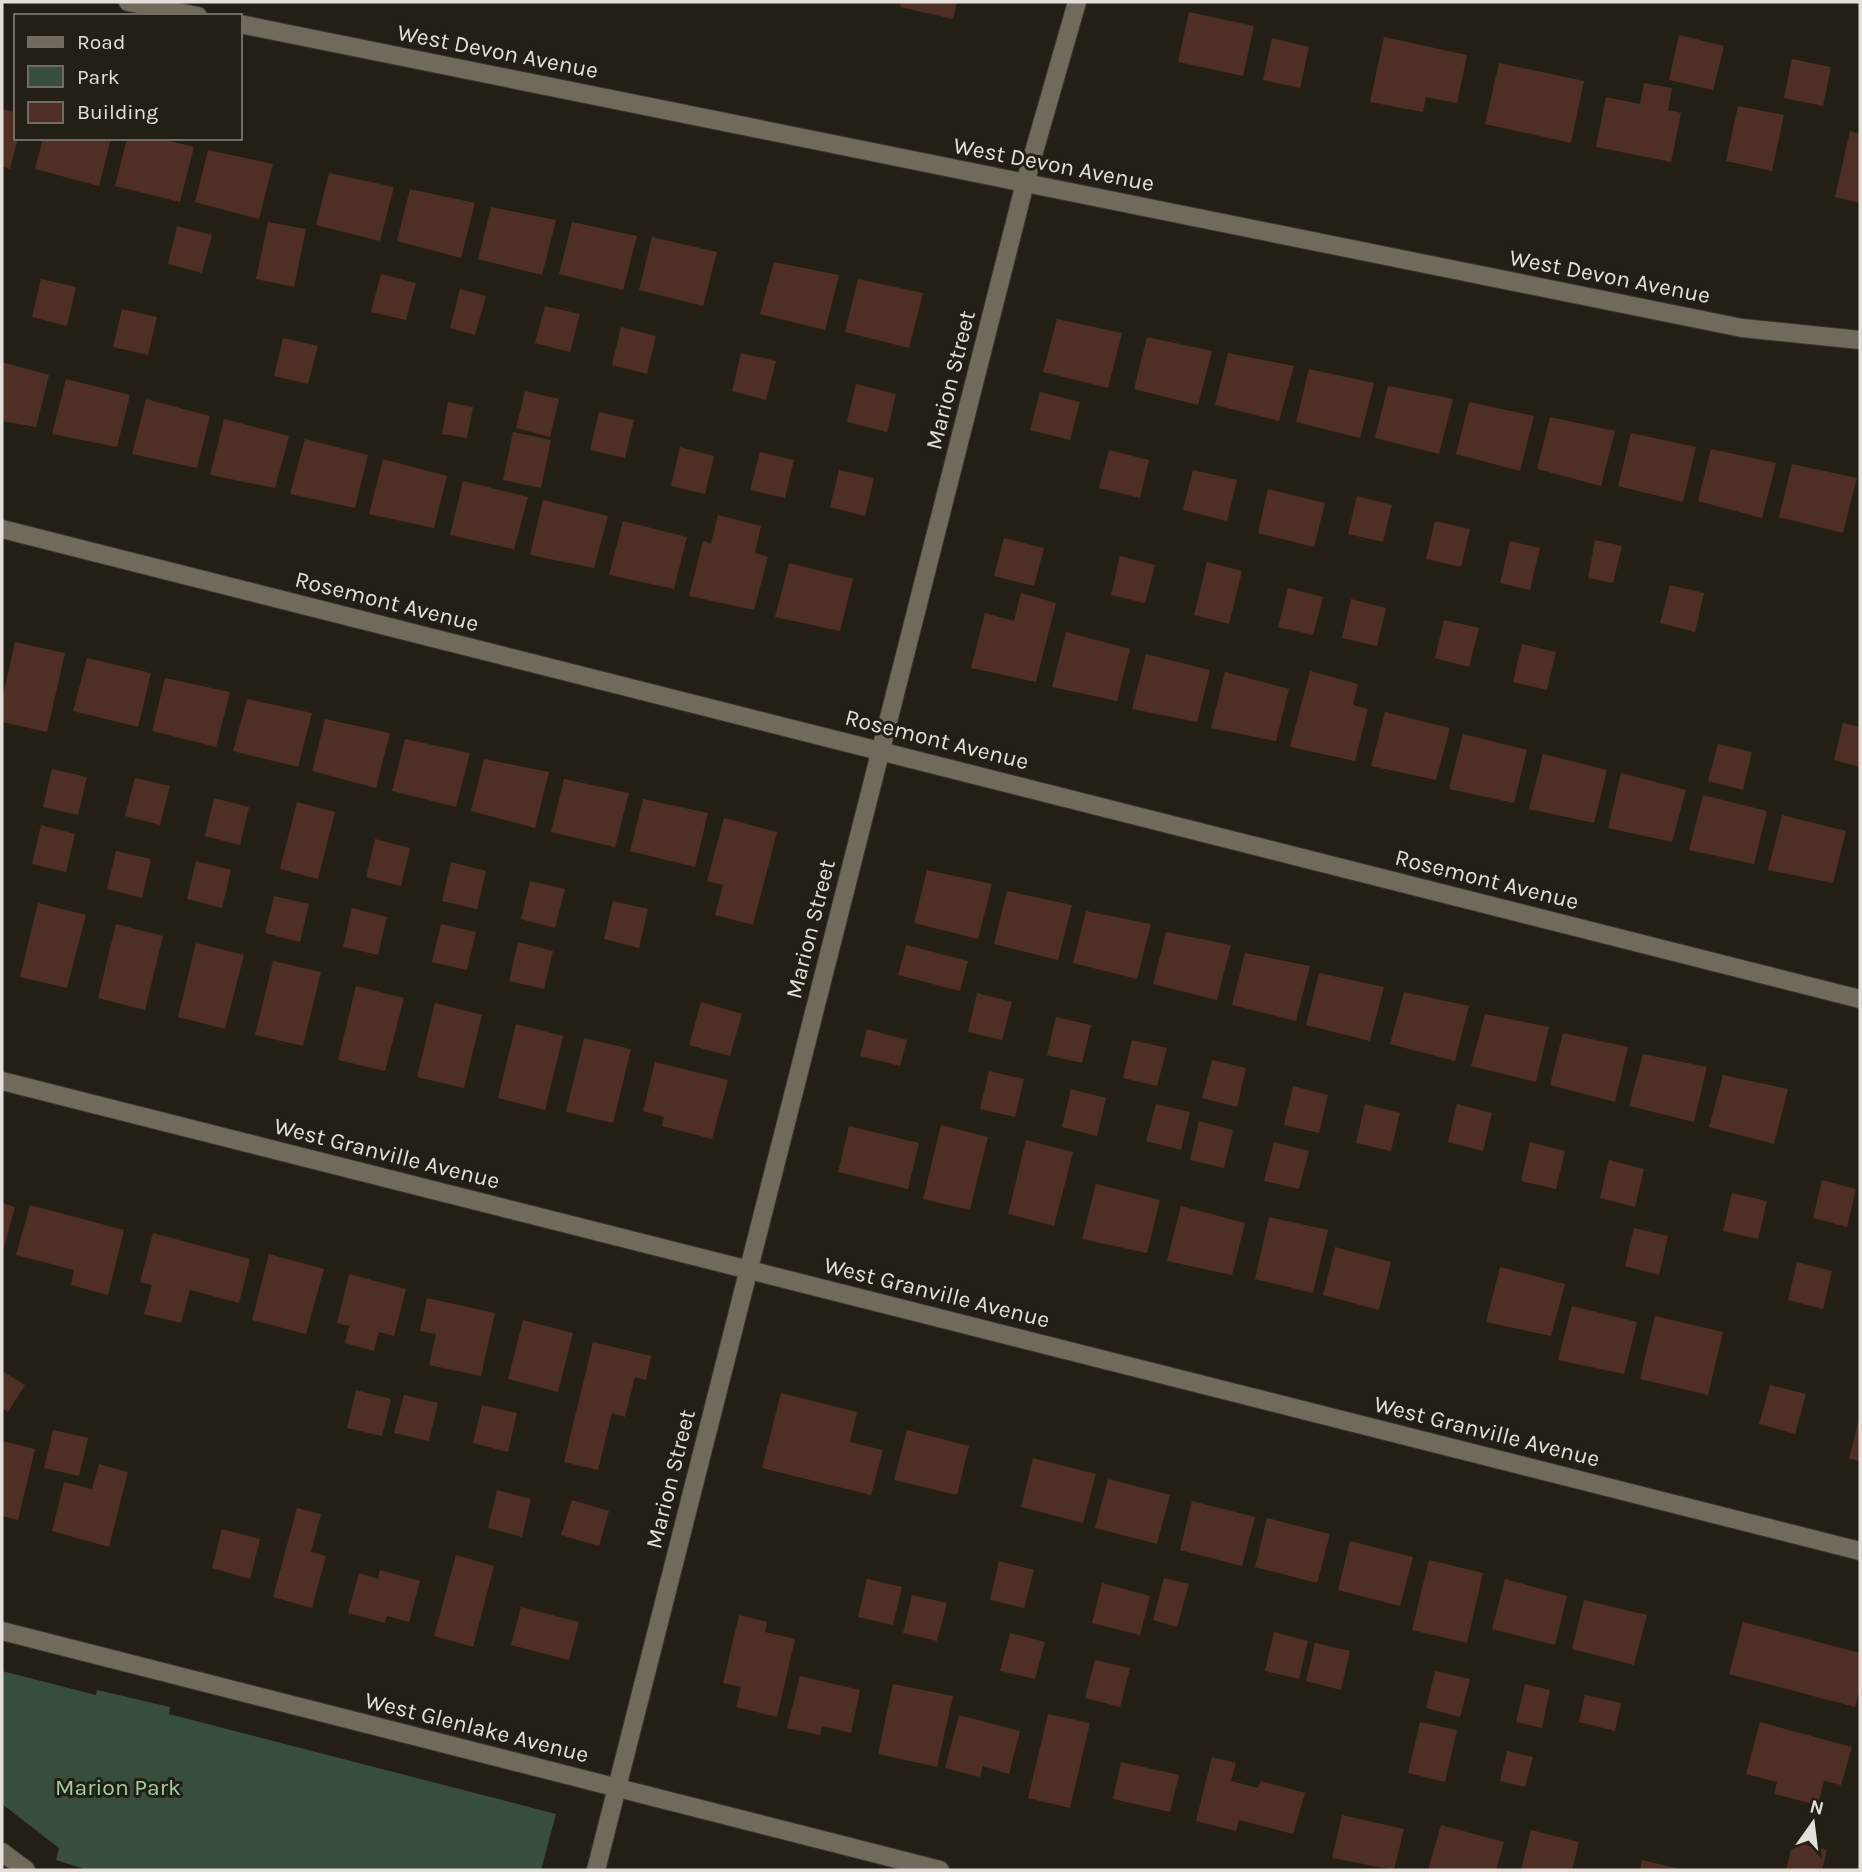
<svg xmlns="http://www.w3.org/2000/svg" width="1862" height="1872" viewBox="0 0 1862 1872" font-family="Karla,sans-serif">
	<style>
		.green { fill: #374e3d }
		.building { fill: #4f2e26 }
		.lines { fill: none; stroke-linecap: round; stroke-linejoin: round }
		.street-casing { stroke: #3c3831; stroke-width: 20 }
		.street { stroke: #706a5d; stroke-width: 18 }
		.labels { text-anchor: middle; stroke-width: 6; stroke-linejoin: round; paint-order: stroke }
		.street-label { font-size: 23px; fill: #e4e0d9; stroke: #241f14 }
		.park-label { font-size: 23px; fill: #9bd2a9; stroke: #241f14 }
	</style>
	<rect width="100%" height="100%" fill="#241f14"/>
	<path class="green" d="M2,1671L96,1695L97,1690L170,1707L169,1714L556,1814L541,1870H88L56,1860L59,1848L2,1804Z"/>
	<path class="building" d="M901,2H957L953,19L900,7Z
		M1189,12L1254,26L1243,76L1178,62Z
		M1679,35L1724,46L1713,90L1669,80Z
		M1384,37L1467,55L1457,103L1426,97L1423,112L1370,102Z
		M1272,38L1309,47L1300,88L1263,80Z
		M1792,59L1831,67L1823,106L1784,98Z
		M1499,63L1584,81L1571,143L1485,124Z
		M1644,83L1672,88L1668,110L1681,113L1671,162L1596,147L1606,97L1640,104Z
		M1738,106L1784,115L1772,171L1726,161Z
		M2,109L16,112L18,138L10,169L2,166Z
		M1850,131L1860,134V203L1835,197Z
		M43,138H111L99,186L35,169Z
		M127,138H158L194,147L180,202L115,186Z
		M208,150L273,164L259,219L195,202Z
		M329,173L394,187L380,241L316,225Z
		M410,189L475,203L461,258L397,241Z
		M491,207L556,220L542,275L478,259Z
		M268,222L306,229L294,287L256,279Z
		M572,222L637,236L623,290L559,274Z
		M177,226L212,235L202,273L168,264Z
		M652,237L717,252L703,306L639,290Z
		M774,262L839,275L825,330L760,314Z
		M381,274L416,283L406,320L371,312Z
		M41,279L76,287L67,326L32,317Z
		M858,279L923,293L909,348L845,332Z
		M460,289L486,296L475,335L450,328Z
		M545,306L580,314L570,352L535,343Z
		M122,309L157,317L148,355L113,347Z
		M1057,319L1122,333L1108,388L1043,372Z
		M621,327L656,336L647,374L612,365Z
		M1147,337L1212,351L1198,405L1134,389Z
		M283,338L318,346L308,384L274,376Z
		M741,353L776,361L766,400L732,391Z
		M1228,353L1294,366L1279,421L1215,405Z
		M2,362L49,375L36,427L2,421Z
		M1309,369L1374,383L1360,438L1296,422Z
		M66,379L130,395L117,447L52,434Z
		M856,384L896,394L887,432L847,422Z
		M1388,386L1453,399L1439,454L1375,438Z
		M525,391L559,399L550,437L516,428Z
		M1040,392L1080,402L1070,440L1030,430Z
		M146,399L210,416L197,468L132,454Z
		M448,402L473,407L467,438L442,434Z
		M1469,402L1534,416L1520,471L1456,454Z
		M599,412L634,420L625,458L590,450Z
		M1550,417L1615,431L1601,486L1537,469Z
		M224,419L289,436L275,488L210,475Z
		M513,432L551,440L541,488L503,480Z
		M1631,433L1696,447L1683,502L1618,486Z
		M305,439L368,455L355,508L290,494Z
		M680,447L714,456L705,494L671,486Z
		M1711,449L1776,463L1762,518L1698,501Z
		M1109,450L1149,460L1140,498L1099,488Z
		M760,452L794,460L785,498L750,490Z
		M383,459L447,476L434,528L369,514Z
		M1792,464L1857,478L1843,533L1779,517Z
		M839,470L874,478L865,516L830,507Z
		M1193,470L1237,480L1227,521L1183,510Z
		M463,481L528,497L514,549L450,535Z
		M1268,489L1325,503L1314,547L1258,533Z
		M1357,496L1392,505L1383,542L1348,534Z
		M543,500L608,516L594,568L530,555Z
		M718,515L761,526L755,553L768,557L754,610L689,596L703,541L711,543Z
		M623,521L687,537L674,589L609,575Z
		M1435,521L1470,529L1461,567L1426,559Z
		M1004,538L1044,548L1034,586L994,576Z
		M1595,540L1622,546L1613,583L1588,578Z
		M1510,541L1540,548L1530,590L1500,583Z
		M1120,556L1155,565L1145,603L1111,595Z
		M1207,562L1242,571L1229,624L1194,615Z
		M789,563L853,579L840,631L775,617Z
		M1670,585L1704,593L1695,632L1660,623Z
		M1288,588L1323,597L1313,635L1278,627Z
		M1021,593L1056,603L1036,682L971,668L985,613L1014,621Z
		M1351,599L1386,608L1377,646L1342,638Z
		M1444,620L1479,628L1469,667L1435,658Z
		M1066,632L1130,649L1117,701L1052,687Z
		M15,642L65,653L47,732L2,722V700Z
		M1522,644L1556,652L1547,690L1513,682Z
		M1146,654L1210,670L1197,722L1132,709Z
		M87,658L151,673L138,727L73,711Z
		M1310,671L1358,684L1353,705L1368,709L1355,761L1290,747Z
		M1225,672L1289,689L1276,741L1211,728Z
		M165,678L230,692L216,747L152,731Z
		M247,699L312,713L298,767L233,751Z
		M1385,712L1450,728L1436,780L1371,766Z
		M325,719L390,733L376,788L312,771Z
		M1843,723L1860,727V767L1834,760Z
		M1463,734L1527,750L1514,803L1449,789Z
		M405,739L470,753L456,807L392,791Z
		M1718,744L1752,752L1743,790L1708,781Z
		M1543,754L1607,770L1594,823L1529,809Z
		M484,759L549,772L535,828L471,811Z
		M52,769L87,777L78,815L43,807Z
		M1621,773L1686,790L1672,842L1608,828Z
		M135,778L170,786L160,825L125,816Z
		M564,779L629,793L615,847L551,832Z
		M1703,795L1767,811L1754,864L1689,850Z
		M214,798L249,807L240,845L205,836Z
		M643,799L708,813L695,867L630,851Z
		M297,802L335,812L318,879L280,869Z
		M1782,815L1846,831L1833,883L1768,870Z
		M724,818L777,832L753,925L715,915L723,885L707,881Z
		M41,825L75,834L66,872L32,864Z
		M375,839L410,848L401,886L366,877Z
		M116,851L151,859L142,898L107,889Z
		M196,861L231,870L222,908L187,899Z
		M451,862L486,871L477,909L442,901Z
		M927,870L992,884L978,939L914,923Z
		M530,881L565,889L555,928L521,919Z
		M1007,891L1072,905L1058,960L994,944Z
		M274,896L309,904L300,942L265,933Z
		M613,901L648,909L639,948L604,939Z
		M38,903L86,915L67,988L20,977Z
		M352,908L387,917L378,955L343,947Z
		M1086,911L1151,924L1137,979L1073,963Z
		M116,924L163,936L145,1010L98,998Z
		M441,924L476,932L467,970L432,962Z
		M1166,932L1231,945L1217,1000L1153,984Z
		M518,942L553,951L544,989L509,981Z
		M196,943L244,955L225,1029L178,1017Z
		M906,945L968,961L960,991L898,975Z
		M1245,953L1310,966L1296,1021L1232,1005Z
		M273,961L321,972L303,1046L255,1035Z
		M1319,973L1384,987L1370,1041L1306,1025Z
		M356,986L404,998L385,1071L338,1060Z
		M1404,992L1469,1006L1455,1061L1390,1044Z
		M977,993L1012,1002L1002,1040L968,1032Z
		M701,1002L742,1014L730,1056L689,1045Z
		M435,1003L482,1015L464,1088L417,1077Z
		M1485,1014L1549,1027L1536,1082L1471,1066Z
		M1056,1017L1091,1025L1082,1063L1047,1055Z
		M516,1024L563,1036L545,1110L498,1098Z
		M867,1029L907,1040L900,1066L860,1056Z
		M1563,1033L1628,1047L1615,1102L1550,1085Z
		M584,1038L631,1049L613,1123L566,1112Z
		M1132,1040L1167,1048L1157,1086L1123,1078Z
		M1643,1054L1707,1067L1694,1122L1629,1106Z
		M1212,1060L1246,1068L1237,1107L1202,1098Z
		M655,1062L728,1080L712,1139L662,1126L664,1117L643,1111Z
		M989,1071L1024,1079L1015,1117L980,1109Z
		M1723,1075L1788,1089L1774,1144L1709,1127Z
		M1293,1086L1328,1095L1319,1133L1284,1125Z
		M1071,1089L1106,1098L1097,1136L1062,1127Z
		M1156,1104L1190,1112L1181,1150L1146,1141Z
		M1365,1104L1400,1113L1391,1151L1356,1143Z
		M1457,1104L1492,1113L1483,1151L1448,1142Z
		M1199,1121L1233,1130L1224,1168L1190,1160Z
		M941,1125L988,1137L970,1210L923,1199Z
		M849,1126L919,1143L908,1189L838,1172Z
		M1026,1140L1073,1152L1054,1226L1008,1214Z
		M1274,1142L1309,1151L1299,1189L1264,1181Z
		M1530,1142L1565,1151L1556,1189L1521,1181Z
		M1609,1160L1644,1169L1635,1207L1600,1198Z
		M1822,1180L1856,1189L1847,1227L1813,1218Z
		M1096,1184L1160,1200L1147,1253L1082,1239Z
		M1732,1193L1767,1201L1758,1239L1723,1231Z
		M2,1203L15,1207L4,1247L2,1246Z
		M30,1205L124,1230L108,1295L71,1285L74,1270L16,1255Z
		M1181,1206L1245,1223L1232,1275L1167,1261Z
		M1269,1217L1328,1230L1313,1293L1255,1279Z
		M1634,1228L1668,1236L1659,1275L1625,1266Z
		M153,1233L250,1259L239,1303L190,1290L181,1323L144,1314L152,1285L140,1282Z
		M1335,1247L1391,1262L1379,1310L1323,1295Z
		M269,1254L324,1269L306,1334L252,1320Z
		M1797,1262L1832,1271L1823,1309L1788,1300Z
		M1500,1267L1565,1284L1551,1336L1486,1322Z
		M349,1274L406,1289L394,1336L379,1332L374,1351L345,1343L349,1326L337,1323Z
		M427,1298L495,1313L481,1376L429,1365L436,1334L420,1331Z
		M1572,1306L1637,1322L1624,1374L1558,1360Z
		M1655,1316L1723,1332L1708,1395L1640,1379Z
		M523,1320L573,1333L558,1392L508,1379Z
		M593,1342L651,1356L646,1380L635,1377L625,1417L612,1413L598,1470L564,1462Z
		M2,1371L25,1385L8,1412L2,1408Z
		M1770,1385L1806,1394L1795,1434L1759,1424Z
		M356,1390L391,1399L382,1436L347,1428Z
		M781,1393L857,1412L850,1442L883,1450L871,1495L762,1468Z
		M404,1395L438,1403L429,1441L394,1433Z
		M482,1405L517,1413L508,1452L473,1443Z
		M1859,1419H1860V1461L1849,1459Z
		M53,1430L88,1438L79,1476L44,1468Z
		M907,1430L969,1446L957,1495L894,1480Z
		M2,1441L35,1449L18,1520L2,1516Z
		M1033,1458L1096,1474L1083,1523L1021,1507Z
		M99,1464L128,1472L109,1547L52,1531L64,1482L92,1489Z
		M1108,1479L1170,1495L1157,1544L1095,1528Z
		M497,1490L531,1499L522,1537L488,1528Z
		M572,1500L609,1511L599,1546L561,1535Z
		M1192,1501L1255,1517L1242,1566L1180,1550Z
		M297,1508L321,1514L311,1552L326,1556L312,1608L273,1597Z
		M1267,1518L1330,1534L1317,1583L1255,1567Z
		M222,1529L260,1539L250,1579L212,1568Z
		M1350,1541L1413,1557L1400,1606L1338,1590Z
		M456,1555L494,1566L473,1647L434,1636Z
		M1429,1560L1483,1573L1467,1643L1412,1630Z
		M999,1561L1034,1570L1024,1608L990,1600Z
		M380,1570L420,1581L409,1622L387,1616L385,1623L348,1613L359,1573L378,1579Z
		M1164,1578L1189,1584L1177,1627L1153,1620Z
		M867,1579L902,1587L893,1625L858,1617Z
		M1505,1579L1567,1596L1555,1645L1492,1629Z
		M1102,1583L1150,1596L1140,1635L1092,1623Z
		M912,1595L947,1603L937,1641L903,1633Z
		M1584,1600L1647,1615L1634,1665L1572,1649Z
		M521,1607L579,1622L569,1660L511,1645Z
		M739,1615L767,1622L765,1632L795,1639L777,1717L736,1707L741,1687L723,1683Z
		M1743,1622L1860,1653V1688L1855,1707L1729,1674Z
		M1274,1632L1308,1641L1299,1679L1265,1671Z
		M1010,1633L1045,1642L1035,1679L1000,1671Z
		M1315,1643L1350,1651L1341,1690L1306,1681Z
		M1095,1660L1130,1668L1120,1707L1085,1698Z
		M1435,1671L1470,1679L1460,1717L1426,1708Z
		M800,1676L860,1690L851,1733L822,1726L820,1735L787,1728Z
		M893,1684L953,1696L937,1767L878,1754Z
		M1525,1684L1550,1690L1542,1728L1516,1722Z
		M1585,1695L1621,1703L1615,1731L1579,1722Z
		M1048,1714L1090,1723L1070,1808L1028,1798Z
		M959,1715L1020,1731L1009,1774L983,1766L980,1777L945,1768Z
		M1420,1722L1457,1730L1445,1782L1408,1773Z
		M1760,1722L1852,1747L1841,1785L1824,1781L1818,1805L1774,1794L1777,1782L1746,1774Z
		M1507,1751L1533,1757L1525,1787L1500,1781Z
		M1212,1757L1236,1763L1231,1781L1258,1788L1261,1781L1305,1793L1293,1834L1239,1820L1236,1831L1196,1821Z
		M1121,1762L1179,1775L1170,1812L1113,1799Z
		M1342,1815L1404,1829L1394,1870L1332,1858Z
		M1441,1825L1504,1842L1496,1870H1428Z
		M1531,1830L1579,1842L1572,1870H1521Z
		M1793,1842L1827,1850L1822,1870H1786Z
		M1642,1860L1680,1869L1679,1870H1640Z"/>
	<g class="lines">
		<g class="street-casing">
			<path id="street" d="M128,2L198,16
				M240,24L1742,328L1860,340
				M2,529L1860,999
				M2,1081L1860,1551
				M2,1631L940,1870
				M2,1852L26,1870
				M596,1870L1025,183L1077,2"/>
		</g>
		<use href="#street" class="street"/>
	</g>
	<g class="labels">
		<g class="street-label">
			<text transform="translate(498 51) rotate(11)" y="8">West Devon Avenue</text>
			<text transform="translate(1054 164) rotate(11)" y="8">West Devon Avenue</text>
			<text transform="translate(1610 276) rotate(11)" y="8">West Devon Avenue</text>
			<text transform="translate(950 380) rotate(-76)" y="8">Marion Street</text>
			<text transform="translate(387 601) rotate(14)" y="8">Rosemont Avenue</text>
			<text transform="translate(937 739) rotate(14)" y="8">Rosemont Avenue</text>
			<text transform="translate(1487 879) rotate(14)" y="8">Rosemont Avenue</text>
			<text transform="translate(810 929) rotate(-76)" y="8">Marion Street</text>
			<text transform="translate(387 1153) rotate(14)" y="8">West Granville Avenue</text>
			<text transform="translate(937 1292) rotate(14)" y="8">West Granville Avenue</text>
			<text transform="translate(1487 1431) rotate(14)" y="8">West Granville Avenue</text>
			<text transform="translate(670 1479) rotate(-76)" y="8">Marion Street</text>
			<text transform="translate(477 1727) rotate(14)" y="8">West Glenlake Avenue</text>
		</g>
		<g class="park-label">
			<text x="118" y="1795">Marion Park</text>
		</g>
	</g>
	<rect width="1862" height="1872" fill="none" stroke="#e4e0d9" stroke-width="7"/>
	<rect x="14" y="14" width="228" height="126" fill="#241f14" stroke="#716c63" stroke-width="2"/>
	<rect x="28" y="37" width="35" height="10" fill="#706a5d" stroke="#716c63" stroke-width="2"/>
	<text x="77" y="49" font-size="21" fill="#e4e0d9">Road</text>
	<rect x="28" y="66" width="35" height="21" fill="#374e3d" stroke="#716c63" stroke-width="2"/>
	<text x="77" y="84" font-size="21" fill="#e4e0d9">Park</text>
	<rect x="28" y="102" width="35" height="21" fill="#4f2e26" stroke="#716c63" stroke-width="2"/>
	<text x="77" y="119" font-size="21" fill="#e4e0d9">Building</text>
	<g transform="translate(1813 1823) rotate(14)" stroke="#241f14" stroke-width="5" paint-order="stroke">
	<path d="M0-5L12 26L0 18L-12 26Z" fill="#e4e0d9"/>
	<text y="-10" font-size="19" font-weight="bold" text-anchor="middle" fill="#e4e0d9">N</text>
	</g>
</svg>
